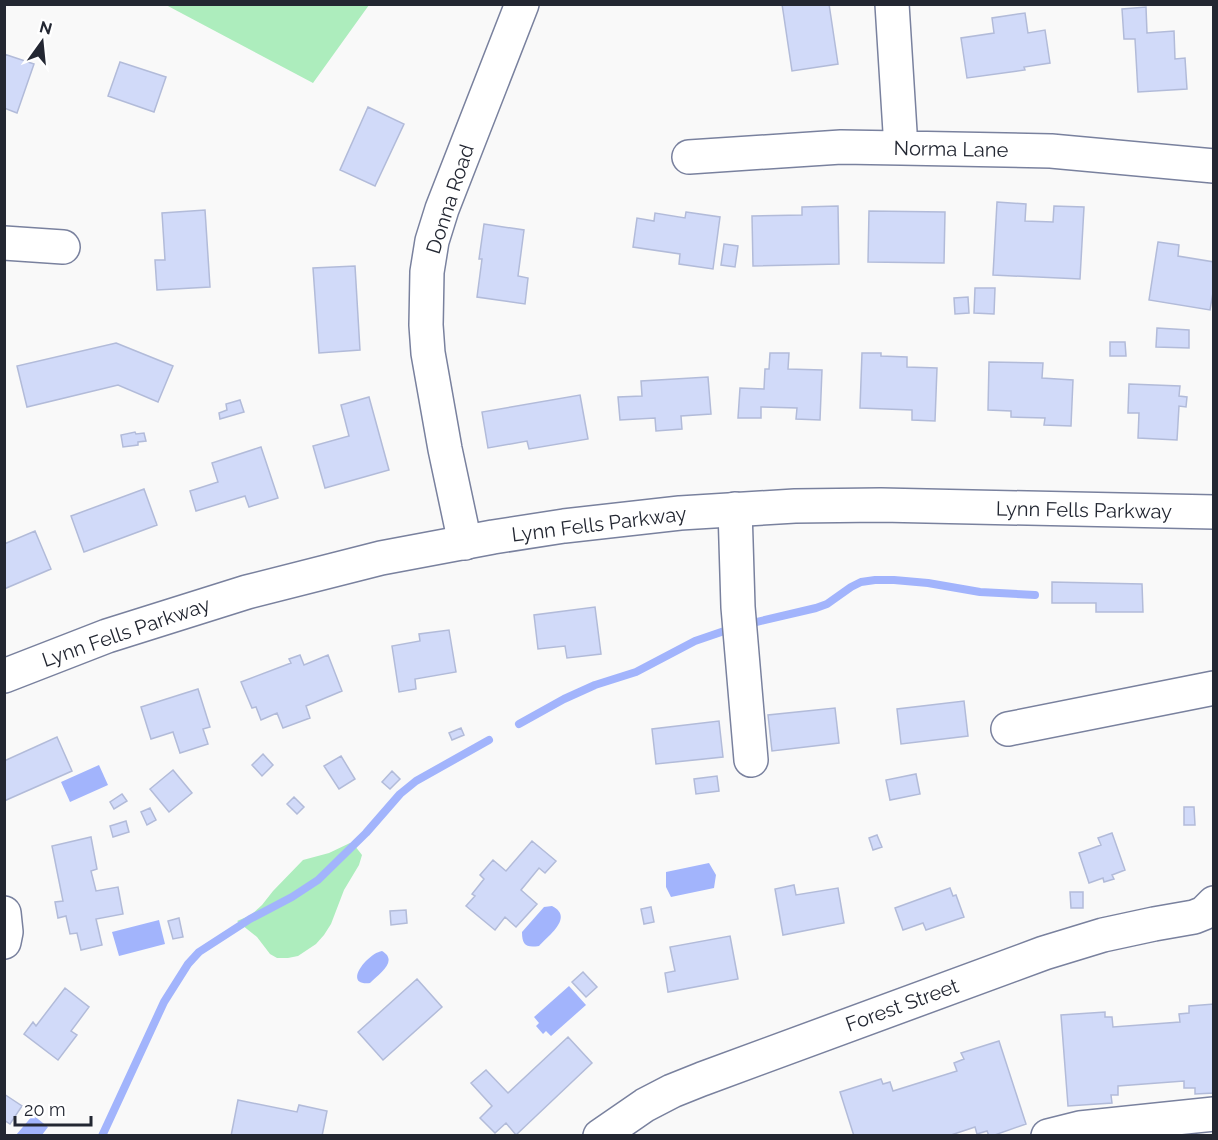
<svg xmlns="http://www.w3.org/2000/svg" width="1218" height="1140" viewBox="0 0 1218 1140" font-family="Raleway,sans-serif">
	<style>
		.green { fill: #adedbd }
		.water { fill: #a2b4fc }
		.lines { fill: none; stroke-linecap: round; stroke-linejoin: round }
		.stream { stroke: #a2b4fc; stroke-width: 8 }
		.building { fill: #d1daf9; stroke: #b2bbd9; stroke-width: 1.5 }
		.minor-casing { stroke: #79819e; stroke-width: 36 }
		.major-casing { stroke: #79819e; stroke-width: 36 }
		.minor { stroke: #fff; stroke-width: 33 }
		.major { stroke: #fff; stroke-width: 33 }
		.labels { text-anchor: middle; stroke-width: 4.5; stroke-linejoin: round; paint-order: stroke }
		.street-label { font-size: 20px; fill: #232732; stroke: #fff }
	</style>
	<rect width="100%" height="100%" fill="#f9f9f9"/>
	<path class="green" d="M166,5H369L313,83Z
		M350,843L355,846L362,855L359,865L344,890L331,924L324,935L316,944L298,956L288,958H277L270,954L257,937L237,921L251,915L262,905L273,891L303,860L329,853Z"/>
	<path class="water" d="M99,765L108,785L70,802L61,782Z
		M709,863L716,875L714,888L671,897L666,887V872Z
		M552,906C574,917 549,935 539,946C526,948 522,945 522,932L544,907Z
		M159,920L165,944L119,956L112,932Z
		M382,951C399,961 379,974 370,983C341,986 368,953 382,951Z
		M569,986L586,1005L551,1036L546,1031L543,1034L536,1026L539,1023L534,1017Z
		M33,1115L48,1127L42,1135H16Z"/>
	<g class="lines">
		<path class="stream" d="M748,624L816,608L827,604L851,587L861,582L875,580H894L928,583L980,592L1035,595
			M519,724L564,699L595,685L636,672L695,641L733,628
			M102,1136L164,1002L188,964L199,952L250,919L292,897L318,880L366,833L400,794L416,781L489,740"/>
	</g>
	<path class="building" d="M782,4H829L838,64L792,71Z
		M1146,7L1147,33L1174,31L1175,59L1185,58L1187,89L1138,92L1135,39H1124L1122,9Z
		M1025,13L1028,33L1045,30L1050,63L1024,67L1025,70L967,78L961,38L994,33L992,18Z
		M4,54L34,64L17,113L4,108Z
		M120,62L166,77L154,112L108,96Z
		M368,107L404,124L375,186L340,170Z
		M997,202L1026,204L1025,221L1053,222L1054,206L1084,207L1080,279L993,275Z
		M838,206L839,264L753,266L752,216L802,215V207Z
		M205,210L210,287L157,290L155,260H165L162,213Z
		M869,211L945,212L944,263L868,262Z
		M686,212L720,217L713,269L679,264L680,254L633,247L637,218L654,221L655,213L685,218Z
		M484,224L524,230L518,276L528,278L525,304L477,297L482,259H479Z
		M1158,242L1179,245L1178,256L1214,262V287L1210,310L1149,300Z
		M724,244L738,246L735,267L721,265Z
		M355,266L360,350L319,353L313,268Z
		M975,288H995L994,314L974,313Z
		M968,297L969,313L955,314L954,298Z
		M1157,328L1189,330V348L1156,347Z
		M1110,342H1125L1126,356H1110Z
		M116,343L173,366L158,402L118,385L27,407L17,366Z
		M770,353H789L788,369L822,370L820,420L796,419L797,408L761,407V418H738L740,388L764,389L765,369H769Z
		M862,353H881V356L907,357V367L937,368L935,421L912,420V410L860,408Z
		M989,362L1043,363L1042,378L1073,380L1071,426L1044,425L1045,418L1011,417V411L988,410Z
		M708,377L711,414L681,416L682,429L656,431L655,418L620,420L618,397L642,396L641,381Z
		M1129,384L1180,386L1179,396L1187,397L1186,407L1179,406L1177,440L1138,438L1139,413H1128Z
		M580,395L588,439L529,449L527,441L488,448L482,412Z
		M369,397L389,470L325,488L313,446L349,436L341,405Z
		M240,400L244,412L220,419L219,413L227,410L226,404Z
		M135,432L136,434L144,433L146,441L138,442V445L123,447L121,435Z
		M261,447L278,498L249,507L245,496L196,511L190,491L218,482L212,463Z
		M144,489L157,525L84,552L71,516Z
		M35,531L51,569L4,589V544Z
		M1052,582L1142,584L1143,612H1096V603H1052Z
		M595,607L601,654L567,658L565,646L538,649L534,615Z
		M449,630L456,672L415,679L416,689L399,692L392,646L420,641L419,634Z
		M300,655L304,665L328,655L342,691L306,706L310,718L283,728L277,713L261,720L256,707L252,708L241,682L291,663L289,659Z
		M198,689L210,727L203,729L208,744L180,753L173,732L151,739L141,707Z
		M964,701L968,736L901,744L897,709Z
		M835,708L839,743L772,751L768,715Z
		M719,721L723,757L656,764L652,729Z
		M461,728L464,735L452,740L449,733Z
		M57,737L72,771L4,801V761Z
		M263,754L273,765L262,776L252,765Z
		M341,756L355,779L339,789L324,766Z
		M173,770L192,793L169,812L150,789Z
		M392,771L400,779L390,789L382,782Z
		M916,774L920,794L890,800L886,780Z
		M717,776L719,791L696,794L694,779Z
		M122,794L127,801L114,809L110,802Z
		M294,797L304,807L297,814L287,804Z
		M1184,807H1194L1195,825H1184Z
		M150,808L156,820L147,825L141,812Z
		M126,821L129,832L113,837L110,826Z
		M1112,833L1125,870L1112,875L1114,879L1104,882L1103,878L1089,883L1079,853L1101,845L1098,838Z
		M877,835L882,847L873,850L869,838Z
		M91,837L97,869L91,871L96,891L118,887L123,914L96,919L102,945L81,950L77,933L70,934L66,916L58,918L55,902L63,901L52,846Z
		M532,841L556,861L545,873L539,868L521,890L537,904L516,927L505,917L495,930L466,906L475,896L472,894L484,879L480,875L493,860L506,871Z
		M794,885L796,895L838,888L844,923L783,935L775,889Z
		M950,888L953,896L956,895L964,917L926,930L923,923L903,930L895,908Z
		M1070,892H1083V908H1071Z
		M651,907L654,922L644,924L641,909Z
		M406,910L407,923L391,925L390,911Z
		M179,918L183,937L173,939L168,921Z
		M730,936L738,979L668,992L665,973L675,971L670,947Z
		M583,972L597,987L586,997L572,982Z
		M417,979L442,1007L383,1060L358,1032Z
		M65,988L89,1007L71,1031L77,1035L58,1060L24,1034L33,1022L36,1026Z
		M1214,1004V1093L1195,1094V1088H1184V1081L1118,1086V1095H1111L1112,1103L1068,1106L1061,1015L1105,1012V1017H1112L1113,1027L1180,1022L1179,1014L1189,1013V1006Z
		M568,1037L592,1063L516,1135L506,1123L495,1133L480,1118L492,1106L471,1083L486,1070L508,1093Z
		M999,1041L1026,1124L992,1136H989L987,1131L977,1134L975,1127L948,1136H854L840,1092L881,1079L883,1084L890,1082L893,1091L957,1071L954,1063L964,1059L961,1053Z
		M4,1094L22,1106L10,1124L4,1120Z
		M238,1100L297,1112L299,1105L327,1111L322,1136H231Z"/>
	<g class="lines">
		<g class="minor-casing">
			<path id="minor" d="M892,4L901,148
				M689,157L841,147L901,148L1051,151L1214,166
				M4,243L63,247
				M735,509L738,607L751,760
				M465,543L445,449L428,353L426,325L427,272L432,241L442,209L522,4
				M1008,729L1214,688
				M4,913L6,932L4,942
				M600,1136L645,1105L672,1091L702,1079L1044,953L1103,935L1154,924L1194,917L1204,913L1214,903
				M1048,1136L1080,1128L1214,1114"/>
		</g>
		<g class="major-casing">
			<path id="major" d="M4,676L107,636L247,592L381,558L493,537L564,526L680,513L795,506L881,505L1214,512"/>
		</g>
		<use href="#minor" class="minor"/>
		<use href="#major" class="major"/>
	</g>
	<g class="labels">
		<g class="street-label">
			<text transform="translate(951 149) rotate(1)" y="7">Norma Lane</text>
			<text transform="translate(450 199) rotate(-72)" y="7">Donna Road</text>
			<text transform="translate(1084 510) rotate(1)" y="7">Lynn Fells Parkway</text>
			<text transform="translate(599 524) rotate(-7)" y="7">Lynn Fells Parkway</text>
			<text transform="translate(126 632) rotate(-19)" y="7">Lynn Fells Parkway</text>
			<text transform="translate(902 1005) rotate(-20)" y="7">Forest Street</text>
		</g>
	</g>
	<rect width="1218" height="1140" fill="none" stroke="#232732" stroke-width="12"/>
	<g transform="translate(42 42) rotate(15)" stroke="#ffffff" stroke-width="4.5" paint-order="stroke">
	<path d="M0-4.5L10 22L0 15L-10 22Z" fill="#232732"/>
	<text y="-9" font-size="16" font-weight="bold" text-anchor="middle" fill="#232732">N</text>
	</g>
	<path d="M15 1116v9h76v-9" fill="none" stroke="#232732" stroke-width="3"/>
	<text x="24" y="1116" font-size="18" fill="#232732" stroke="#ffffff" stroke-width="4.5" paint-order="stroke">20 m</text>
</svg>
